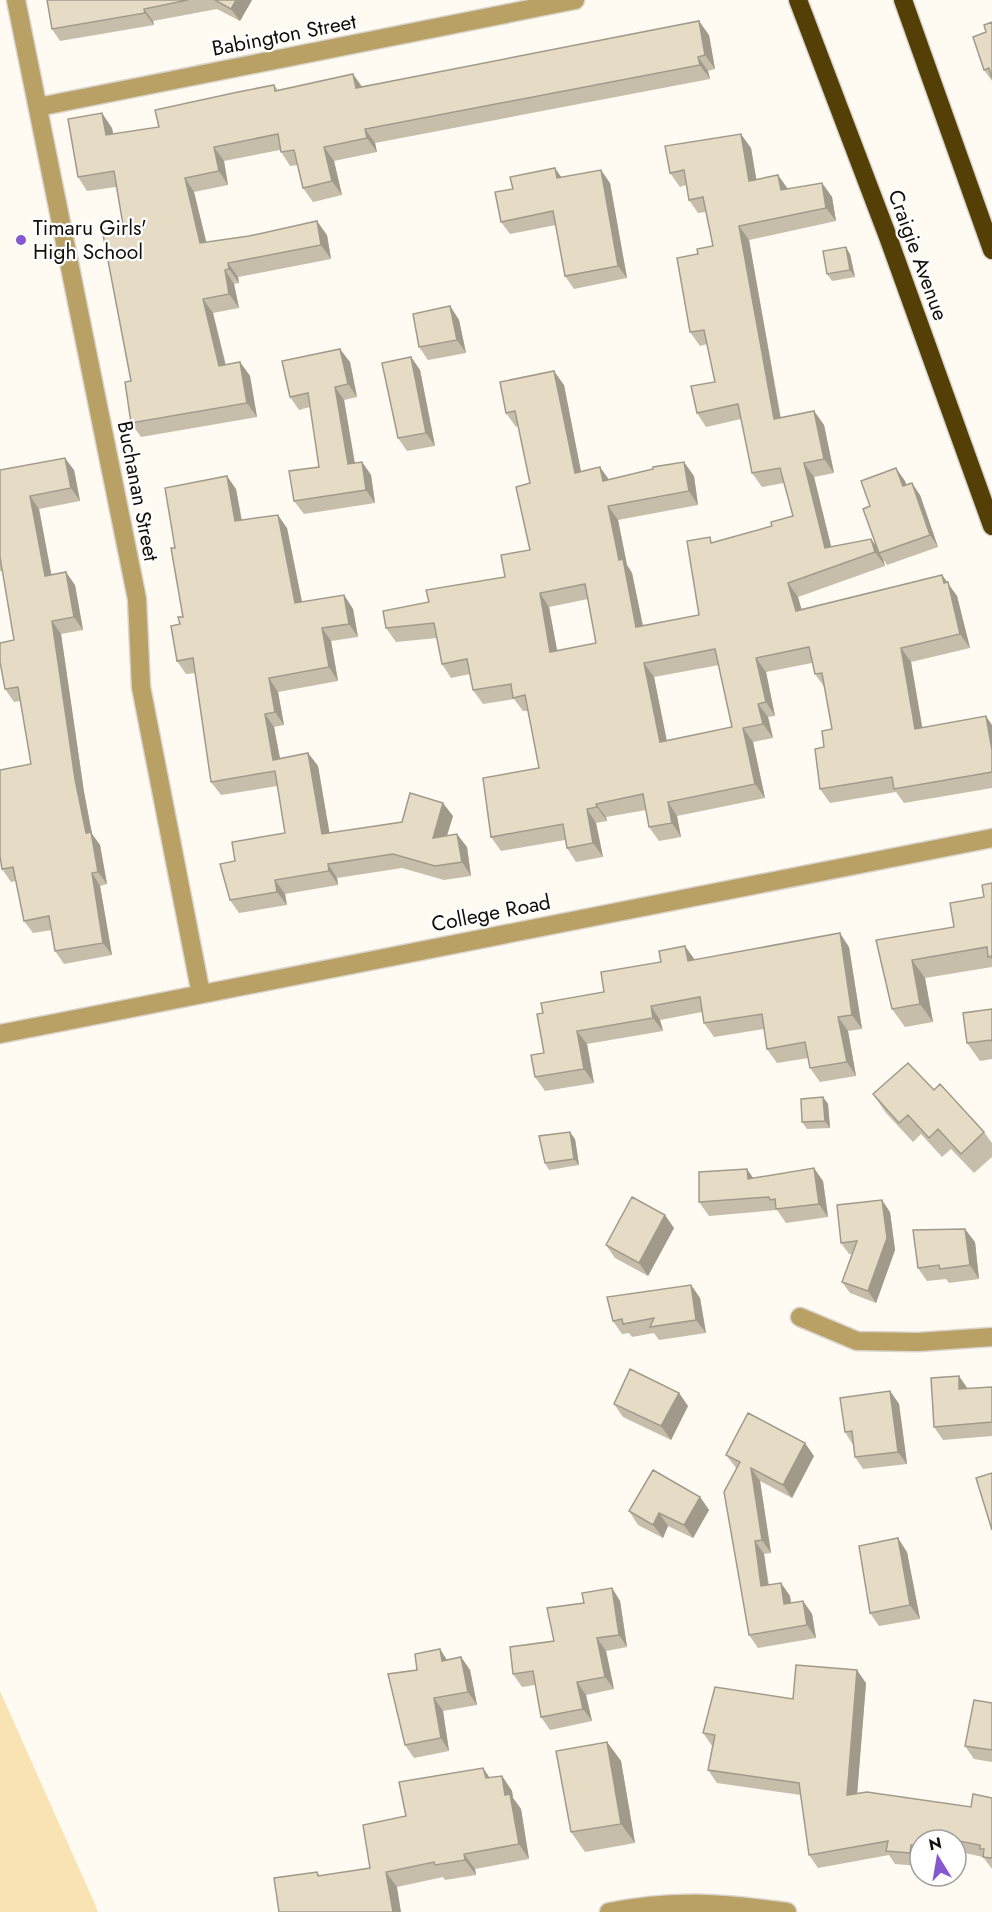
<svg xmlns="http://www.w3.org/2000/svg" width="992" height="1912" viewBox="0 0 992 1912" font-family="Jost,sans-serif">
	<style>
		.green { fill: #f9e3b2 }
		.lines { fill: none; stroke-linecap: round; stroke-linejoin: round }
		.street-casing { stroke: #d9d5cd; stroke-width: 21 }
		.highway-casing { stroke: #d9d5cd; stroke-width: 21 }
		.street { stroke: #b9a065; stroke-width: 18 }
		.highway { stroke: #544007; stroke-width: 18 }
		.wall { fill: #c6bdaa; fill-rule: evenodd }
		.shaded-wall { fill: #a19a8b }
		.building { fill: #e6dcc6; stroke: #a19a8b; stroke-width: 1.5; fill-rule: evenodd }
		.poi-dot { fill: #8558d2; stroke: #fff; stroke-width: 2 }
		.labels { text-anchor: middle; stroke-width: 4.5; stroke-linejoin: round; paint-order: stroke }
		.street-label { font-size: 21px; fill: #120f08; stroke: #fff }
		.poi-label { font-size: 21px; fill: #120f08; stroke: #fff; text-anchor: start }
	</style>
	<rect width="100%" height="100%" fill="#fffbf2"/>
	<path class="green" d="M0,1691L94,1902L98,1912H0Z"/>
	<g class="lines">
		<g class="street-casing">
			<path id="street" d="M16,0L137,599L141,687L201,994
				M38,107L575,0
				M0,1034L992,838
				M800,1317L857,1341L918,1342L992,1337
				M609,1912C675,1899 722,1903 787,1912"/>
		</g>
		<g class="highway-casing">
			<path id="highway" d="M798,0L888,237L992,526
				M903,0L992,250"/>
		</g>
		<use href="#street" class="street"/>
		<use href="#highway" class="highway"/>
	</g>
	<path class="wall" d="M47,0H252L240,21L217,9L153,21L154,25L60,41L52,29Z
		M992,22V81L984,70L986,32Z
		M709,35L715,69L708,71L710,79L375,143L377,152L334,161L342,195L313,202L303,188L298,165L290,166L280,150L224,161L228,185L194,192L206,242L327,235L331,259L238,277L239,283L234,284L239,308L213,313L226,365L240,362L250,376L257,417L141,437L131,423V381L123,225L116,187L87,191L78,177L112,128L113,134L159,127L274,85L278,90L362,87Z
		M751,148L756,179L788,189L822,183L832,197L836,221L749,240L781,418L814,411L824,425L834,473L814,477L831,547L876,545L870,506L905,481L906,484L920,495L938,547L887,565L883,559L885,566L798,597L801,609L942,575L957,596L970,648L911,662L922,728L992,725V788L904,803L896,792L830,803L820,789L824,747L832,729L825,688L815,674L812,663L766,672L775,716L768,717L773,738L753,742L765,798L677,816L681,837L659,841L649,827L646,810L606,817L607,821L596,823L603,857L576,862L567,848L565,840L501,851L491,837L539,768L528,711H523L514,699L483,704L473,690L470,674L451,678L442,664L437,638L396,642L386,628L429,602L505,577L530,550V483L518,426L516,427L506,413L564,385L581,472L609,480L694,476L698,505L618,520L627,565L632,573L643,626L699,615L714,542L772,526L793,516L784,483L762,487L752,473L741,419L706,427L697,413L715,382L707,344L700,346L690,332L698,254L713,246L706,212L698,213L689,200L686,185L680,187L670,173ZM588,599L596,643L557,651L549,607ZM719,665L732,727L666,741L654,677Z
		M562,178L610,183L627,278L574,289L565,276L556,225L510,234L501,222L513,189Z
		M850,254L855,277L832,281L827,274Z
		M450,306L459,320L466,353L428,360L419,347Z
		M411,357L420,370L435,446L407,451L398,438Z
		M350,362L357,397L344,400L355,463L362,462L371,475L375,503L304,514L294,501L319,467L310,407L299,410L290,397Z
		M0,470H74L80,501L39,509L51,575L75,585L83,630L61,634L84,792L92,834L100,845L107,884L100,886L112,955L64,964L55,951L52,930L33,933L24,921L16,881L11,882L2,869L31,764L20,701L14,702L5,689L14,640L3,571H0Z
		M236,489L242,520L287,528L302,602L344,595L353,609L358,637L331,641L338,681L278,692L284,725L274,727L280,759L308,753L318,766L329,833L453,816L447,836L467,847L471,876L444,880L402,868L337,878L338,885L285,894L287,905L239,913L230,900L235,861L285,833L277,786L221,795L211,782L195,673L186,674L177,661L180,624L183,617L175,548Z
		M992,883V967L925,978L933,1022L905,1027L892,1009L876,940L954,927L984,897Z
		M849,947L862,1029L848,1031L856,1076L820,1082L810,1068L808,1058L777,1063L767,1049L764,1029L714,1037L704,1023L702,1012L660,1020L663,1031L587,1044L594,1083L545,1091L535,1077L544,1053L543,1013L695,960Z
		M992,1009V1059L980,1061L967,1043Z
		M934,1090L984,1132L992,1143V1157L974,1173L951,1149L942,1157L921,1134L913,1142L886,1113L873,1094Z
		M823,1097L828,1104L830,1128L807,1129L802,1122Z
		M575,1139L579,1165L549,1170L545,1163Z
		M753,1178L823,1181L828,1217L786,1223L777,1210L709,1216L699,1202Z
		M890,1212L895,1250L876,1303L850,1293L842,1282L852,1254H849L841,1243Z
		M674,1228L648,1276L615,1258L606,1245Z
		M975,1242L979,1279L949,1283L946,1279L927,1281L918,1268Z
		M691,1285L700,1298L706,1333L659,1340L654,1333L632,1337L629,1333L622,1334L613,1321Z
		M992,1387V1436L943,1440L934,1427L968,1389Z
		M890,1391L899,1404L907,1464L863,1469L855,1457L853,1445L845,1432Z
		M679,1393L688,1406L671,1440L623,1417L614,1404Z
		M726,1455L814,1456L792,1498L760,1481L771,1553L764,1554L769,1585L781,1583L790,1596L791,1603L803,1601L812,1614L816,1638L758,1648L749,1635L737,1469Z
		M700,1497L709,1510L693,1538L668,1526L663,1538L638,1525L629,1511Z
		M907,1552L920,1619L879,1626L870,1613Z
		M612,1588L620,1601L627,1647L606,1651L614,1689L586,1695L592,1721L550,1730L541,1717L535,1685L522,1687L513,1674L554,1641L584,1603Z
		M440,1649L447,1660L461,1657L470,1670L477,1705L443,1711L449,1751L414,1758L405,1745L417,1670Z
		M866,1683L857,1794L971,1807L992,1798V1869L983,1857L956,1851V1840H920V1857L919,1866L895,1864L889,1855L818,1868L809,1855L801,1795L717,1783L708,1770L712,1746L703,1733L793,1699Z
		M992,1703V1762L974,1759L965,1746Z
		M607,1742L621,1761L635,1843L585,1852L571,1832Z
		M483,1768L490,1778L502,1776L512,1791L513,1798L521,1809L529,1859L475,1869L476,1875L445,1880L443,1877L397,1887L274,1878L317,1872L320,1876L370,1868L406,1816Z"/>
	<path class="shaded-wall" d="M236,0H252L240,21L231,9Z
		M144,9L153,21L154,25L145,13Z
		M699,21L709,35L715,69L705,55Z
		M698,57L708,71L710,79L700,65Z
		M353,74L363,88H356Z
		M102,113L112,128L116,149L106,135Z
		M365,129L375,143L377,152L367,138Z
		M741,134L751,148L759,195L749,181Z
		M214,147L224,161L228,185L219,171Z
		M324,147L334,161L342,195L332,181Z
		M555,168L564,181L557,178Z
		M601,170L610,183L627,278L618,266Z
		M778,175L788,189L781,190Z
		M185,178L194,192L210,257L200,243Z
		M822,183L832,197L836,221L826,208Z
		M317,221L327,235L331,259L321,245Z
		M739,226L749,240L783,433L774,419Z
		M846,247L850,254L855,277L850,270Z
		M228,263L238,277L239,283L229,269Z
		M225,270L234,284L239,308L229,294Z
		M203,299L213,313L229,380L219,366Z
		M450,306L459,320L466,353L457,340Z
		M340,349L350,362L357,397L348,384Z
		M411,357L420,370L435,446L426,433Z
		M240,362L250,376L257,417L247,403Z
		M554,371L564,385L584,487L575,473Z
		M335,387L344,400L357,477L348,464Z
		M814,411L824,425L834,473L824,459Z
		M65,458L74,470L80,501L71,488Z
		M362,462L371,475L375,503L366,490Z
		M684,462L694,476L698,505L689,491Z
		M804,463L814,477L835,562L825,548Z
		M600,467L610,481H603Z
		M896,468L905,481L911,498L903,486Z
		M227,476L236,489L244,535L235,521Z
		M912,483L920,495L938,547L930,535Z
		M30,496L39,509L54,588L45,576Z
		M608,506L618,520L627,565L632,573L646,641L636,627L619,560Z
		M278,515L287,528L305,617L295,603Z
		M871,539L881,552L879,553L883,559L885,566L875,552Z
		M66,572L75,585L83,630L74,617Z
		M942,575L957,596L970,648L960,634Z
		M788,583L798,597L806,625L796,611Z
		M540,593L549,607L560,666L550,652Z
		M344,595L353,609L358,637L349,624Z
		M52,621L61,634L84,792L92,834L100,845L107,884L98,872L86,833L75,779Z
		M322,628L331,641L338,681L329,667Z
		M901,648L911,662L925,743L915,729Z
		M756,658L766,672L775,716L766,702Z
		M644,663L654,677L670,756L660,742Z
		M269,678L278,692L284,725L275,712Z
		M758,704L768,717L773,738L763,724Z
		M265,714L274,727L283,774L273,760Z
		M986,716L992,725V750Z
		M743,728L753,742L765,798L755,784Z
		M308,753L318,766L332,847L322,834Z
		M668,802L677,816L681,837L672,823Z
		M443,803L453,816L442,851L433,838Z
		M596,804L606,817L607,821L597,807Z
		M587,809L596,823L603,857L593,843Z
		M457,834L467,847L471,876L462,862Z
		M328,864L337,878L338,885L329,871Z
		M92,873L100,886L112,955L103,943Z
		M275,880L285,894L287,905L277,892Z
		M840,933L849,947L862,1029L852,1015Z
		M685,946L695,960L688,961Z
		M912,960L925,978L933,1022L920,1004Z
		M651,1006L660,1020L663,1031L653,1018Z
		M838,1017L848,1031L856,1076L847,1062Z
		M577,1031L587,1044L594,1083L584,1069Z
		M823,1097L828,1104L830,1128L825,1121Z
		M570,1132L575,1139L579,1165L574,1159Z
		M814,1168L823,1181L828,1217L819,1204Z
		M747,1169L756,1182L748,1179Z
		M882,1200L890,1212L895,1250L876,1303L868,1291Z
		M665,1215L674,1228L648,1276L639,1263Z
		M965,1229L975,1242L979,1279L970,1265Z
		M691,1285L700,1298L706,1333L696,1320Z
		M959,1376L968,1389H959Z
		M890,1391L899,1404L907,1464L898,1452Z
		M679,1393L688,1406L671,1440L661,1426Z
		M805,1443L814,1456L792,1498L783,1485Z
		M751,1468L760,1481L771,1553L762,1540Z
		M700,1497L709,1510L693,1538L684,1525Z
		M659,1513L668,1526L663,1538L653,1525Z
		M898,1538L907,1552L920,1619L910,1605Z
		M755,1541L764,1554L770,1598L761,1586Z
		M781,1583L790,1596L793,1617L784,1604Z
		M612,1588L620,1601L627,1647L619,1635Z
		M803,1601L812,1614L816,1638L807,1625Z
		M597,1638L606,1651L614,1689L605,1677Z
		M440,1649L448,1662L442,1661Z
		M461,1657L470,1670L477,1705L468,1692Z
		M857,1670L866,1683L856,1808L847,1795Z
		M577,1682L586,1695L592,1721L583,1709Z
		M434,1698L443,1711L449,1751L441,1738Z
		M607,1742L621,1761L635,1843L621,1824Z
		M483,1768L493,1783L486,1778Z
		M502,1776L512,1791L513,1798L521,1809L529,1859L519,1844L505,1795Z
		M911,1845L920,1857L919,1866L910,1853Z
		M464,1854L475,1869L476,1875L465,1860Z
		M386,1872L397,1887L401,1912H393Z"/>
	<path class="building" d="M47,0H188L144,9L145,13L52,29Z
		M215,0H236L231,9Z
		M699,21L705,55L698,57L700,65L365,129L367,138L324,147L332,181L303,188L294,150L281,152L278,134L214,147L219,171L185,178L200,243L249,236L317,221L321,245L228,263L229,269L225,270L229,294L203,299L219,366L240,362L247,403L131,423L125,382L131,381L102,229L123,225L114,171L78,177L68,119L102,113L106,135L159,127L155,110L238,92L274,85L275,91L353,74L356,88Z
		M992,22V78L989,68L984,70L973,37L986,32L984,25Z
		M741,134L749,181L778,175L781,190L822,183L826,208L739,226L774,419L814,411L824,459L804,463L825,548L871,539L875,552L788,583L796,611L942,575L944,583L948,582L960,634L901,648L915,729L986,716L992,750V772L894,789L892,777L820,789L815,749L824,747L822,731L832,729L822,673L815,674L809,647L756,658L766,702L758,704L763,724L743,728L755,784L668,802L672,823L649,827L643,794L596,804L597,807L587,809L593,843L567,848L563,824L491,837L483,778L539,768L525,695L513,698L511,684L473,690L467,659L442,664L434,623L386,628L383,611L429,602L426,590L505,577L501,555L530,550L516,487L530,483L515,411L506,413L500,382L554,371L575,473L600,467L603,481L653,469V467L684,462L689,491L608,506L619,560L623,559L636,627L699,615L687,541L710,537L711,543L772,526L771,522L793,516L780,468L752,473L738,404L697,413L691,386L715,382L704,330L690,332L677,258L698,254L697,249L713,246L703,197L689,200L684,170L670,173L665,146ZM585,584L596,643L550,652L540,593ZM715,649L732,727L660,742L644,663Z
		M555,168L557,178L601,170L618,266L565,276L553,211L501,222L495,192L513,189L510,177Z
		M846,247L850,270L827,274L823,251Z
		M450,306L457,340L419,347L413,314Z
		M340,349L348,384L335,387L348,464L362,462L366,490L294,501L289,471L319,467L308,393L290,397L282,361Z
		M411,357L426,433L398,438L382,363Z
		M65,458L71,488L30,496L45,576L66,572L74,617L52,621L75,779L86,833L91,832L98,872L92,873L103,943L55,951L49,916L24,921L13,867L2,869L0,856V770L31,764L18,687L5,689L0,662V643L14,640L0,557V470Z
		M896,468L903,486L912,483L930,535L879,553L863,509L870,506L861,481Z
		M227,476L235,521L278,515L295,603L344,595L349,624L322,628L329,667L269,678L275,712L265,714L273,760L308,753L322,834L402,822L410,793L443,803L433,838L457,834L462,862L435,866L393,854L328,864L329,871L275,880L277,892L230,900L220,864L235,861L232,842L285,833L275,771L211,782L193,658L177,661L171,626L180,624L178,617H183L171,548H175L165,488Z
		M992,883V959V956L988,957L987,947L912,960L920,1004L892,1009L876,940L954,927L950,903L984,897L982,885Z
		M840,933L852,1015L838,1017L847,1062L810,1068L805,1042L767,1049L762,1014L704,1023L700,997L651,1006L653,1018L577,1031L584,1069L535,1077L531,1055L544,1053L537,1014L543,1013L541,1003L604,992L601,972L661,962L659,951L685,946L688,961Z
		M992,1009V1042L991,1040L967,1043L963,1013Z
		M908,1063L934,1090L940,1084L984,1132L961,1154L938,1129L929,1138L908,1115L899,1123L873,1094Z
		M823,1097L825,1121L802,1122L801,1099Z
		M570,1132L574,1159L545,1163L539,1136Z
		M814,1168L819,1204L776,1209L775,1199L770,1200L769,1197L699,1202V1172L747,1169L748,1179Z
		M632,1197L665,1215L639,1263L606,1245Z
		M882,1200L887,1238L868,1291L842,1282L857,1241L841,1243L837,1205Z
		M965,1229L970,1265L940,1269L939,1265L918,1268L913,1230Z
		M691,1285L696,1320L650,1327L654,1318L623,1324L622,1319L613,1321L607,1297Z
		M630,1369L679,1393L661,1426L614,1404Z
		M959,1376V1389L992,1387V1422L934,1427L931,1378Z
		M890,1391L898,1452L855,1457L852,1431L845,1432L840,1398Z
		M748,1413L805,1443L783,1485L751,1468L762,1540L755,1541L761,1586L781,1583L784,1604L803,1601L807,1625L749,1635L724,1492L740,1462L726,1455Z
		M653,1470L700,1497L684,1525L659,1513L653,1525L629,1511Z
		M992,1473V1530L976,1478Z
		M898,1538L910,1605L870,1613L859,1546Z
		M612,1588L619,1635L597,1638L605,1677L577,1682L583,1709L541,1717L533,1671L513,1674L510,1647L554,1641L547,1608L584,1603L582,1593Z
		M440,1649L442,1661L461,1657L468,1692L434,1698L441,1738L405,1745L388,1674L417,1670L415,1654Z
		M796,1665L857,1670L847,1795L867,1792L971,1807L973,1794L992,1798V1858L983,1857L984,1849H980V1845L933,1836L932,1840H920V1846L911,1845L910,1853L886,1851L888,1841L809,1855L799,1783L708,1770L715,1735L703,1733L715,1687L793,1699Z
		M974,1700L992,1703V1750L965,1746Z
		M607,1742L621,1824L571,1832L556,1751Z
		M483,1768L486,1778L502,1776L505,1795L510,1794L519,1844L464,1854L465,1860L435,1865L434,1862L386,1872L393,1912H279L274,1878L317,1872L318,1876L370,1868L363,1825L406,1816L399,1782Z"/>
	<circle class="poi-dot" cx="21" cy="240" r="6"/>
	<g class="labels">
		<g class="street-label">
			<text transform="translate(284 35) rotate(-11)" y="7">Babington Street</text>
			<text transform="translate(918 255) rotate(70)" y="7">Craigie Avenue</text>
			<text transform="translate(138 491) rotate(79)" y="7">Buchanan Street</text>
			<text transform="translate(491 913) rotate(-11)" y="7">College Road</text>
		</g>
		<g class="poi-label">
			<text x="33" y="235">Timaru Girls'<tspan x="33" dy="24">High School</tspan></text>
		</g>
	</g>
	<g transform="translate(938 1858) rotate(349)"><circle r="28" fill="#ffffff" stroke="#a09f9c" stroke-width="1.5"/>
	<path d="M0-4.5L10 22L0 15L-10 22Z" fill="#8558d2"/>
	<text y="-9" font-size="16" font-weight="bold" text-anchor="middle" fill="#120f08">N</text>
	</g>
</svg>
